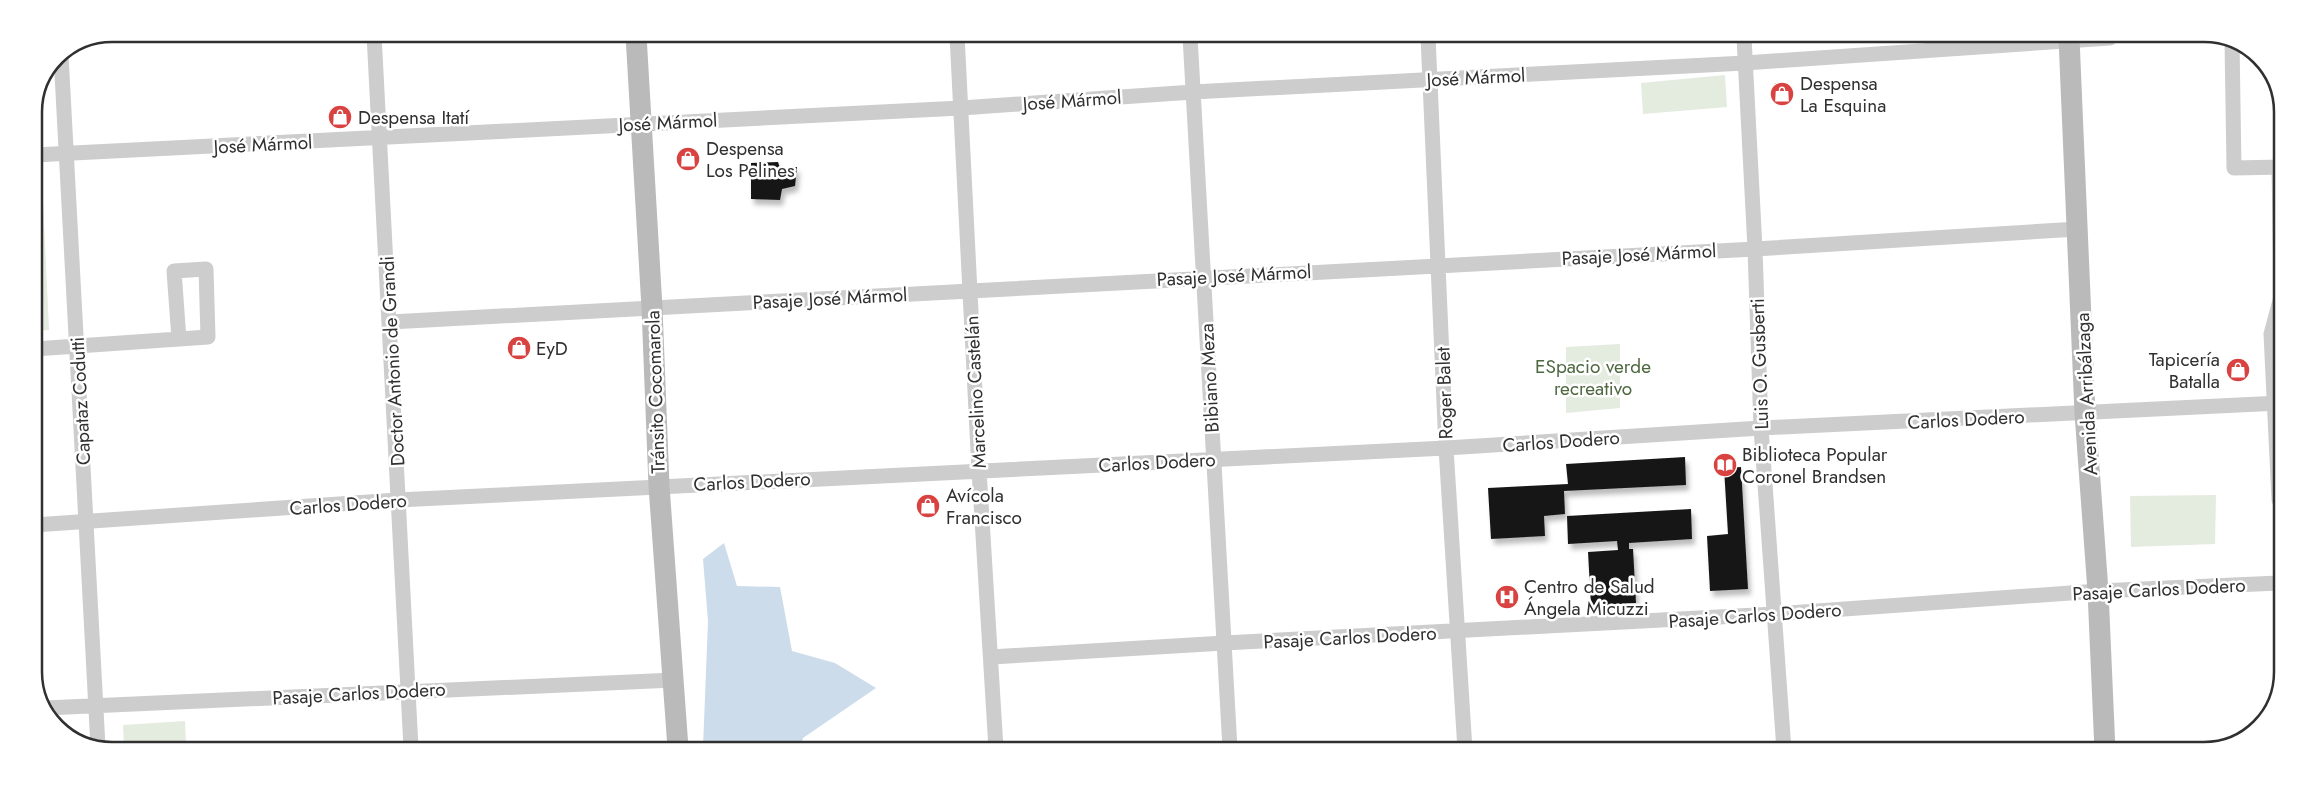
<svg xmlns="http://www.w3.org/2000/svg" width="2316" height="785" viewBox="0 0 2316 785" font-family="Jost,sans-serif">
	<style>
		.green { fill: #e4ebdf }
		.water { fill: #ccdcea }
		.building { fill: #171717; filter: url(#shadow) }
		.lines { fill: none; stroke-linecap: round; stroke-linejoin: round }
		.street { stroke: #cdcdcd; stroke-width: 15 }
		.secondary { stroke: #bababa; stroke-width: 21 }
		.labels { text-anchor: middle; stroke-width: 5; stroke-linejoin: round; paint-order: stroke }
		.street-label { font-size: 19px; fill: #303030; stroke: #fff }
		.poi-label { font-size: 19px; fill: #303030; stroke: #fff; text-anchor: start }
		.park-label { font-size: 19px; fill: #4f6840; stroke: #fff }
		.rim { fill: none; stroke: #303030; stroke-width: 2.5 }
	</style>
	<defs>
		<filter id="shadow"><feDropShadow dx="3" dy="5.5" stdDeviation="2.5" flood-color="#0004"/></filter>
	</defs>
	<rect width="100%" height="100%" fill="#fff"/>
	<path class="green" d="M1725,75L1727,107L1643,114L1641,83Z
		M43,201L49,330L34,331V202Z
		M1620,344V408L1566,413V347Z
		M2216,495L2215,544L2131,547L2130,496Z
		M185,721L186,747H124L123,725Z"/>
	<path class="water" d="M724,543L737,586L780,587L792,651L835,663L876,688L803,738L800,749L703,748L708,621L703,559Z"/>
	<path class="building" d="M778,162L780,168L797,167L795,186L782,189L780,200L751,199V163Z
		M1685,457L1686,485L1564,491L1565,514L1544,516L1545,536L1491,539L1488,488L1568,484L1566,464Z
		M1741,467L1748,589L1710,591L1707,536L1728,534L1724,468Z
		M1691,509L1692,539L1629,543V549H1633L1636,603L1591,606L1588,552L1618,550L1617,541L1568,544L1567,516Z"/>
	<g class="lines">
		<path class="street" d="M374,34L411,748
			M957,35L979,470L996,749
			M1190,36L1230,749
			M1428,36L1446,448L1465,750
			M1744,37L1755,249L1761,428L1784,750
			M2232,41L2234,168L2282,167
			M61,55L98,747
			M34,155L961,108L1193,92L1745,63L2110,38
			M2279,167L2281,285
			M390,322L1755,249L2078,229
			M34,349L208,337L206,269L174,271L179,339
			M2279,500L2271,334L2281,297
			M34,525L398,500L1446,448L1761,428L2280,403
			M991,657L1224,643L1775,614L2098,591L2279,583
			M45,708L674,680"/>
		<path class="secondary" d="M636,35L652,308L659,486L678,748
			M2069,38L2085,413L2098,591L2105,751"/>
	</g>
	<defs>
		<g id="shop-disc" transform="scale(1.25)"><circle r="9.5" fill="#d84240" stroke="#fff"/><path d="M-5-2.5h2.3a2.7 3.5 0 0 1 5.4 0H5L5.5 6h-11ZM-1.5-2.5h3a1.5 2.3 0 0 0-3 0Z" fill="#fff"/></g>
		<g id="library-disc" transform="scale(1.25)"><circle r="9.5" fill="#d84240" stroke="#fff"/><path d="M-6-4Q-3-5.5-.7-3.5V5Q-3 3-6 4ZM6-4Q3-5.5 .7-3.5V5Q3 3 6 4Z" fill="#fff"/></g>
		<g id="hospital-disc" transform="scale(1.25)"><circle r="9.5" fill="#d84240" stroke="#fff"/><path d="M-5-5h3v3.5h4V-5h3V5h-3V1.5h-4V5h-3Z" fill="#fff"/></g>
	</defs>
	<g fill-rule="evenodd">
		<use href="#shop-disc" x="1782" y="94"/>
		<use href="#shop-disc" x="340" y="117"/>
		<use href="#shop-disc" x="688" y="159"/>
		<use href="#shop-disc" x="519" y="348"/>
		<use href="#shop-disc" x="2238" y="370"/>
		<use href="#library-disc" x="1725" y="465"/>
		<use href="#shop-disc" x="928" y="506"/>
		<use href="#hospital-disc" x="1507" y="597"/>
	</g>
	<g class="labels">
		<g class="street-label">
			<text transform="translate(1476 77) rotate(-3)" y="7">José Mármol</text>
			<text transform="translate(1072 100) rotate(-4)" y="7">José Mármol</text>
			<text transform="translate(668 122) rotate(-3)" y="7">José Mármol</text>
			<text transform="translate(263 144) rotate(-3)" y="7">José Mármol</text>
			<text transform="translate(1639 254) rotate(-3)" y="7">Pasaje José Mármol</text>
			<text transform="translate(1234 275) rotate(-3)" y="7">Pasaje José Mármol</text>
			<text transform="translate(830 298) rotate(-3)" y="7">Pasaje José Mármol</text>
			<text transform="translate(392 361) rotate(-93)" y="7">Doctor Antonio de Grandi</text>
			<text transform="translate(1759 364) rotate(-92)" y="7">Luis O. Gusberti</text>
			<text transform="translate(1209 378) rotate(-93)" y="7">Bibiano Meza</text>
			<text transform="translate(655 392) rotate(-92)" y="7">Tránsito Cocomarola</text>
			<text transform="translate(975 392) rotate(-93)" y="7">Marcelino Castelán</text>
			<text transform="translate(1444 393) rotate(-92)" y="7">Roger Balet</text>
			<text transform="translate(2086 394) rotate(-93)" y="7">Avenida Arribálzaga</text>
			<text transform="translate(80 401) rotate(-93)" y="7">Capataz Codutti</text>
			<text transform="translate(1966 419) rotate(-3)" y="7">Carlos Dodero</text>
			<text transform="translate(1561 441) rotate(-4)" y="7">Carlos Dodero</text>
			<text transform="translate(1157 462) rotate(-3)" y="7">Carlos Dodero</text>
			<text transform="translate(752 481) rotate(-3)" y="7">Carlos Dodero</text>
			<text transform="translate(348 504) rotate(-4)" y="7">Carlos Dodero</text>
			<text transform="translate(2159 589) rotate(-3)" y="7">Pasaje Carlos Dodero</text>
			<text transform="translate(1755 615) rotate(-4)" y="7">Pasaje Carlos Dodero</text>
			<text transform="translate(1350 637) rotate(-3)" y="7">Pasaje Carlos Dodero</text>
			<text transform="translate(359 693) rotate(-3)" y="7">Pasaje Carlos Dodero</text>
		</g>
		<g class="poi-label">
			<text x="1800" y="90">Despensa<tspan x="1800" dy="22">La Esquina</tspan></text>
			<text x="358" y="124">Despensa Itatí</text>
			<text x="706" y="155">Despensa<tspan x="706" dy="22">Los Pelines</tspan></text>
			<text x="536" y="355">EyD</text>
			<text x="2220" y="366" text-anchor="end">Tapicería<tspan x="2220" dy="22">Batalla</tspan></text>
			<text x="1742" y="461">Biblioteca Popular<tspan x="1742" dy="22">Coronel Brandsen</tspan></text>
			<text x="946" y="502">Avícola<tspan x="946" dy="22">Francisco</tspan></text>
			<text x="1524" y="593">Centro de Salud<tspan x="1524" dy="22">Ángela Micuzzi</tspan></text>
		</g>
		<g class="park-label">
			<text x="1593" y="373">ESpacio verde<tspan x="1593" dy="22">recreativo</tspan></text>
		</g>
	</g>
	<path d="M0 0H2316V785H0ZM112 42H2204A70 70 0 0 1 2274 112V672A70 70 0 0 1 2204 742H112A70 70 0 0 1 42 672V112A70 70 0 0 1 112 42Z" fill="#fff" fill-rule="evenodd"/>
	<path class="rim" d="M112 42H2204A70 70 0 0 1 2274 112V672A70 70 0 0 1 2204 742H112A70 70 0 0 1 42 672V112A70 70 0 0 1 112 42Z"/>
</svg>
